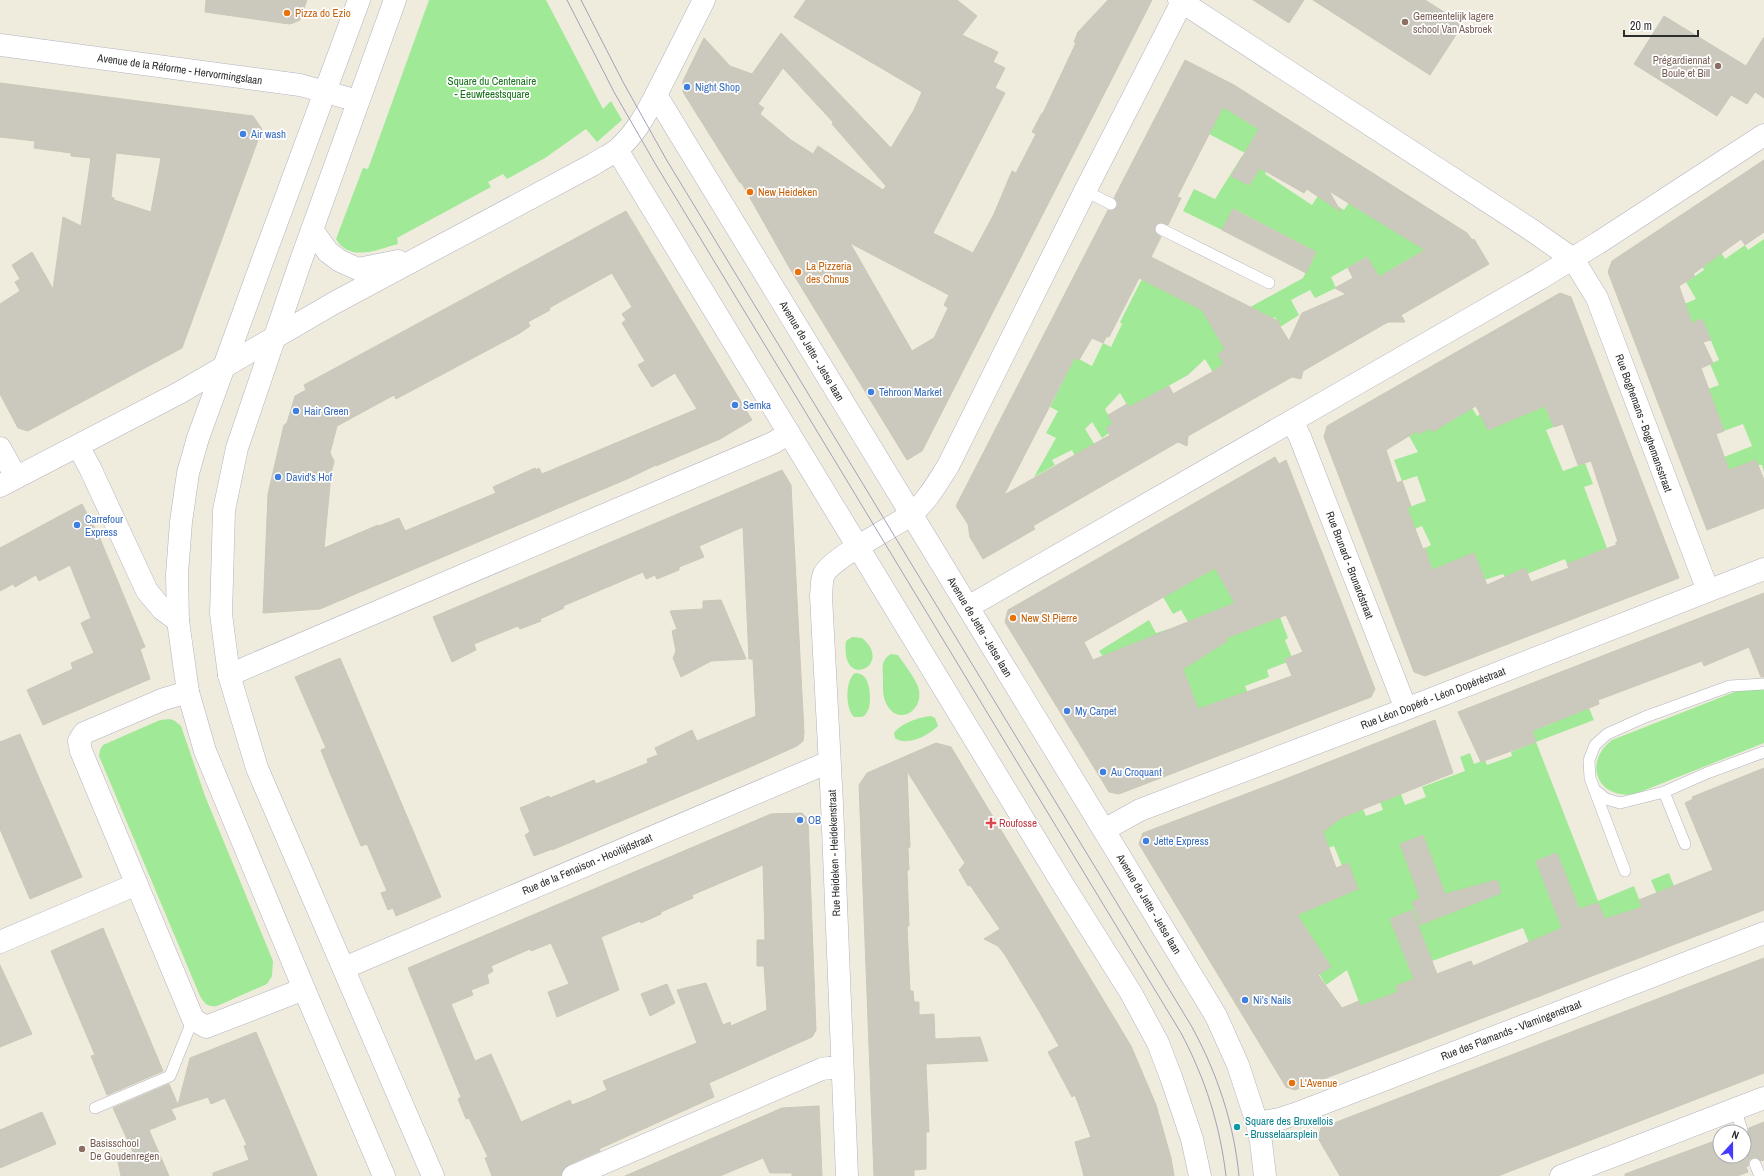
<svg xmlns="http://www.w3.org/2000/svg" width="1764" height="1176" viewBox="0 0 1764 1176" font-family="'Archivo Narrow',sans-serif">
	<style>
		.green { fill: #a0e997 }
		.building { fill: #cbc8bd; stroke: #cbc8b7; fill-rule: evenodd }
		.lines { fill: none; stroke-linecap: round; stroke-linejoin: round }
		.service-casing { stroke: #b3b2c1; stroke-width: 12 }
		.minor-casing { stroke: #b3b2c1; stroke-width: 23 }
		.tertiary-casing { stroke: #b3b2c1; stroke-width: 23 }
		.secondary-casing { stroke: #b3b2c1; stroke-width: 23 }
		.service { stroke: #fff; stroke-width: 11 }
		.minor { stroke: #fff; stroke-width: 22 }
		.tertiary { stroke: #fff; stroke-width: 22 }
		.secondary { stroke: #fff; stroke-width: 22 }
		.tram { stroke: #a2a0b8; stroke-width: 1 }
		.food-dot { fill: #e8710a; stroke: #fff; stroke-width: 1.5 }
		.education-dot { fill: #8d6e63; stroke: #fff; stroke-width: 1.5 }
		.shop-dot { fill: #3f7fe0; stroke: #fff; stroke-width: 1.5 }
		.health-dot { fill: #e0444e; stroke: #fff; stroke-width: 1.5 }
		.culture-dot { fill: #0f9aa8; stroke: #fff; stroke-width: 1.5 }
		.labels { text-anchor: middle; stroke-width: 3.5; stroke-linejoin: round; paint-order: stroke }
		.food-label { font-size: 11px; fill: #c56008; stroke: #fff; text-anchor: start }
		.education-label { font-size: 11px; fill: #785e54; stroke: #fff; text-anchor: start }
		.street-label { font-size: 11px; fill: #2d2d2d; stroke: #fff }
		.park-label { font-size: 11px; fill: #157118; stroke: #fff }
		.shop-label { font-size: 11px; fill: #366cbe; stroke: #fff; text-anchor: start }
		.health-label { font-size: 11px; fill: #be3a42; stroke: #fff; text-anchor: start }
		.culture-label { font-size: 11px; fill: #0d838f; stroke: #fff; text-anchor: start }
	</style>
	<rect width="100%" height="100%" fill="#efecde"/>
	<path class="green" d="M429,0H546L603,109L611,101L622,120L597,142L586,129L545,158L507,179L503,174L488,182L491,187L397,238L398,244C378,249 350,263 336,239L363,168L368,169Z
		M1223,107L1259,129L1245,153L1209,134Z
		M1242,156L1266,172L1265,174L1312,205L1319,194L1344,210L1352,198L1442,247L1411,258L1392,269L1381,282L1367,257L1331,277L1336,288L1315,298L1310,290L1291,300L1299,315L1280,327L1275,317L1256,329L1243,365L1218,354L1224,364L1219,367L1221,372L1215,376L1205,359L1188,375L1129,408L1120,393L1105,409L1113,424L1109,433L1102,438L1092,422L1085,429L1095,445L1075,456L1072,450L1052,460L1055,465L1034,477L1056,438L1046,433L1058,411L1050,407L1075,357L1092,366L1103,343L1111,347L1122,324L1120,322L1142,279L1245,310L1303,278L1316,252L1234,209L1222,230L1183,211L1194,189L1215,199Z
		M1764,239V472L1762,465H1759L1731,476L1724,457L1752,446L1743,424L1724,431L1708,389L1719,385L1710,364L1719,360L1702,319L1686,325L1684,304L1696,299L1686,282L1704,270L1702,266L1718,247L1725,259L1745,245L1748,250Z
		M1515,393L1527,414L1545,406L1554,427L1546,430L1563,471L1585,463L1593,484L1584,487L1607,548L1567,564L1565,559L1527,574L1514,573L1505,577L1503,574L1484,580L1474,553L1433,572L1425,548L1431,545L1422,526L1404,533L1395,512L1426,501L1417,476L1402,481L1394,460L1418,452L1409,436L1467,400L1477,416Z
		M1207,554L1235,603L1188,622L1181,610L1173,614L1159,590L1185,557L1198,578L1206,573L1199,559Z
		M1280,617L1288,638L1285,640L1293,660L1267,670L1269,677L1245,686L1248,693L1198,710L1183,669L1185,653Z
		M1149,620L1156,633L1175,627L1106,661L1099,651Z
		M852,637L862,638C895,665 840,692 846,641Z
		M891,654L898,655C904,664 917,680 919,690C923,713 896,726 886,703C882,695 883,685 883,676C882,667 882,659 891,654Z
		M855,673C859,673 864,675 866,679C871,687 873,713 862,717H854C845,709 845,680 855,673Z
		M1764,688V743L1635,794C1598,800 1582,763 1612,740L1737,691Z
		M1589,708L1594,720L1536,742L1598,901L1634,886L1642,907L1606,922L1580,911L1556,853L1536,861L1562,928L1529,943L1523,928L1432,961L1392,923L1414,979L1396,986L1400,999L1363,1013L1347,970L1326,985L1273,901L1323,904L1330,901L1342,866L1334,846L1328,848L1240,853L1360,802L1366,816L1383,810L1380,802L1401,794L1405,805L1426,797L1422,787L1465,771L1460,757L1470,753L1474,764L1485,760L1487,765L1512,756L1511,752L1536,742L1531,727H1543L1551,724L1550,719L1568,712L1570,716Z
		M931,716L935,718L938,726C929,735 907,747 895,738L894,733C901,723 920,717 931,716Z
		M170,719L175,721L181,726L205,796L273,961L272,976L267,984L217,1006C207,1007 205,1004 200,996L99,756L100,750L103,745L160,720Z
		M1669,873L1674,886L1659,899L1651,880Z"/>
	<path class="building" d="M206,0H307L300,20L293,23L289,24L205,12Z
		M806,0H957L977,16L962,35L998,52L993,62L1005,68L995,88L1005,93L933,233L973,253L994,214L1012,171L1016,173L1036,134L1032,132L1042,113H1043L1076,43L1074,42L1078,32L1108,0H1152L922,451L907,460L789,267L741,182L740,183L683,92V81L704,38L730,66L752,74L781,33L891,148L914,110L922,92L794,17ZM783,68L833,122L832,124L886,186L883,190L818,146L813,154L791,140L760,114L764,108L758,104ZM850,243L949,295L944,305L948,308L934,338L912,351Z
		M1253,0H1304L1289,23Z
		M1313,0H1425L1463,24L1430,75Z
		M1664,16L1746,66L1764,37V98L1755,92L1747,104L1731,95L1717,116L1634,64Z
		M1185,60L1234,85L1467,233L1472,240L1474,239L1489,264L1401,315L1405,322H1388L1381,326L1303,371L1301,379L1292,377L1188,436L1187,446L1178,442L1033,526L1035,529L983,559L970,537L968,524L956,506L1108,210L1112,211L1117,207L1118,203L1114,198ZM1223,107L1259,129L1231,176L1249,185L1260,168L1304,193L1307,189L1341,212L1329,191L1425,250L1379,277L1367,257L1348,268L1353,278L1335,288L1346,294L1302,313L1289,341L1279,325L1280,322L1151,257L1161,237L1155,232V226L1160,222L1168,225L1181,198L1177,197ZM1139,278L1202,310L1225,349L1218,354L1224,364L1219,367V368L1173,394L1169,386L1129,407L1127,404L1108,415L1113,424L1106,428L1110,435L1004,495L1075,357L1079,360L1092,338L1103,343L1107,336L1109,337Z
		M0,83L253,116L262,129L182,348L28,431L18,428L0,394V304L20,291L15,282L20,279L12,265L32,252L53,289L63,217L81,226L91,158L71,156V153L34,148L35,141L0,137ZM116,153L161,158L151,212L114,200V198L111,197Z
		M1764,160V232L1745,245L1741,239L1693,274L1695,276L1679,286L1692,323L1702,319L1711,340L1703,342L1713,363L1701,368L1724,431L1716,434L1729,470L1756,460L1764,480V508L1707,530L1608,272L1612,261Z
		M1233,209L1316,252L1306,273L1222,230Z
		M626,211L752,420L720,439L656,466V465L627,479L320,609L263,613L268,494L284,425L287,423L295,396L306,390L304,385ZM612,273L632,307L622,314L626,320L622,323L645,361L638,365L652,387L675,373L697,409L542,474L539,468L536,470L535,468L493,487L496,493L405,531L399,518L379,526L378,525L324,548L331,474L334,461L330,453L337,426L394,395L396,399L520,333L530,326L528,322L550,310L549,308Z
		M1560,293L1571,297L1679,578L1425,676L1414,672L1324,437L1327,426ZM1476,406L1488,430L1545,406L1554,427L1563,424L1578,465L1591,461L1618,542H1616V545L1567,564L1569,568L1531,582L1525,568L1487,585L1474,553L1432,570L1425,548L1423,549L1407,508L1411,506L1402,481L1397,483L1386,450L1417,431L1419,434L1430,428L1432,432Z
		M1275,457L1279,464L1286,460L1375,689L1371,697L1119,794L1109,792L1005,622L1008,610ZM1215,568L1235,603L1093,660L1084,642ZM1286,615L1303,652L1285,659L1292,676L1198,709L1183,669L1227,641L1226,638Z
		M782,470L791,485L804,732L803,741L797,746L750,767L552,850V849L534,856L525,835L530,832L520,808L549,796L550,798L594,780L596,784L648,763L647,759L658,755L655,748L692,730L697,741L756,716L753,659H749L743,527L699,546L704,557L679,567V570L657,579L655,575L646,579L643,572L563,606L564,608L540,619L541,621L520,629L518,626L474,644L476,650L452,662L433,617Z
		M82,504L98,534L145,647L140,649L150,679L43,725L27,690L73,669L71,663L94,653L81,623L91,618L70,565L39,581L36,575L15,587L13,584L0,591V548Z
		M1764,593V677H1761L1749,647L1704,666L1702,661L1598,700L1599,704L1532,731L1536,742L1481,762L1458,712Z
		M721,600L746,659L711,661L681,677L673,658L676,651L672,631L677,629L670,611L703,609V601Z
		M340,658L441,897L396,916L393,908L388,910L381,893L387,891L367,844L361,846L328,768L321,750L326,748L295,677Z
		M1435,720L1453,773L1341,818L1323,832L1336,868L1348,863L1358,889L1297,915L1331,967L1318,975L1342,1008L1359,1001L1360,1006L1398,992L1396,986L1414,979L1390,919L1412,910L1437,974L1471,961L1473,966L1562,928L1536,861L1557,853L1579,909L1598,903L1605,919L1642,907L1639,900L1713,870L1685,803L1693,799L1692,797L1764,768V910L1295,1090L1286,1087L1139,844L1143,833L1288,778Z
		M20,734L82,877L30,899L0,829V742Z
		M936,743L951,747L1131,1046L1156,1105L1171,1158L1174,1176H1084L1075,1142L1091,1137L1075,1095L1072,1097L1048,1052L1059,1046L1039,1011L1005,955L998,946L984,939L1000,929L970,885L968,886L959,870L965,863L907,771L910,847L908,848L909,870H907L909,926H907L910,991H913L914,1002H919V1015L934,1014L935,1039L980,1037L988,1061L926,1064L929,1132H926V1169L914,1170V1176H874L859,785L867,773Z
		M802,813L808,819L816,1030L812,1037L709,1083L714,1097L599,1149L600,1151L568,1165L563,1169L561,1176H492L485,1158L488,1157L469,1118L466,1119L458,1099L461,1097L408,968L771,814ZM763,865L765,940H757V966H764L767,1010L731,1026L730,1022L723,1025L706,983L677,990L697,1043L603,1081L607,1090L590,1098L572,1105L570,1100L521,1122L491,1054L475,1061L451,1004L473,995L471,990L489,983L487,975L493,971L491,966L530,949L531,951L551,943L569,984L548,992L557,1017L619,990L601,937L640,921L641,923L661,914V912L693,898L692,895Z
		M1423,835L1445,894L1497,880L1501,893L1420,925L1412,902L1420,898L1400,844Z
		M103,928L163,1071L107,1095L91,1056L95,1055L51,951Z
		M1764,958V1073L1498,1176H1340L1318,1138L1321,1128Z
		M0,965L32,1034L0,1047Z
		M667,984L675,1003L650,1016L641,994Z
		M256,1032L317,1176H213V1173L249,1160L244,1146L247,1145L225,1098L211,1104L208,1097L171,1109L176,1119L149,1130L169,1176H121L117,1157L133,1152L113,1108L169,1084L178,1105L190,1058Z
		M819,1106L822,1176H792V1173H770L763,1158L720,1176H625L782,1108Z
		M42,1112L56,1144L0,1168V1130Z
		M1764,1122V1160L1761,1161L1756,1157L1752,1158L1749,1160L1748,1166L1746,1167L1748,1172L1737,1176H1625V1174L1720,1139V1156H1744V1137L1747,1134L1749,1128Z"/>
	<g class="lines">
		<g class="service-casing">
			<path id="service" d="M1085,191L1111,204
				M1161,229L1269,283
				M1596,791L1606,799L1620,803L1664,792L1707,773L1764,752
				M1664,792L1685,844
				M1625,871L1590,778L1589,760L1595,745L1607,734L1645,717L1730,686L1764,684
				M95,1108L170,1076L193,1019
				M1735,1109L1742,1130
				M1755,1164L1760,1176"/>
		</g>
		<g class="minor-casing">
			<path id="minor" d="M1179,0L1533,231L1573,259L1597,298L1708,591
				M0,45L300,85L358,101
				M656,95L704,0
				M1292,421L1300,437L1406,709
				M78,446L90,468L147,591L162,609L178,621
				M0,448L16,477
				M968,607L1539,279L1598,243L1764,135
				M229,675L773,443L789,433
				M188,692L164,699L84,733L79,741L81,751L193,1019L206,1027L304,989
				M1104,830L1140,810L1406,709L1764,569
				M0,942L137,884
				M344,968L829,762
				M1257,1123L1280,1119L1298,1113L1764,933
				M573,1176L822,1069L842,1066
				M847,1176L832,804L821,596C822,589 821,581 824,574C833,557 892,528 910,515C927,502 937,483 948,466L1085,191L1183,0
				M1561,1176L1764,1098"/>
		</g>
		<g class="tertiary-casing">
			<path id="tertiary" d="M656,95L1122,860L1216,1016L1238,1065L1257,1123L1261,1142L1265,1176
				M617,150L1062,883L1131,993L1158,1043L1171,1077L1192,1139L1200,1176
				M312,230L328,252L340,261L358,269L398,261
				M0,486L179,393L334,303L594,164C601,159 611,155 618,149C635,134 645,116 656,95"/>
		</g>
		<g class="secondary-casing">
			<path id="secondary" d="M359,0L262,262L198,438L188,473L181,522L177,574L178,621L188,692L205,751L304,989L384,1176
				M395,0L300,263L237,448L224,510L221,614L229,675L257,768L433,1176"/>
		</g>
		<use href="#service" class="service"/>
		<use href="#minor" class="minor"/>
		<use href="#tertiary" class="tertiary"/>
		<use href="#secondary" class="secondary"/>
		<path class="tram" d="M567,0L614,92L656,165L1181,1033C1205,1078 1220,1125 1226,1176
			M581,0L623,82L666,159L1192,1027C1217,1073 1234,1123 1239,1176"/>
	</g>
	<g class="food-dot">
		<circle cx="287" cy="13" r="4"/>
		<circle cx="750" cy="192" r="4"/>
		<circle cx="798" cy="272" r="4"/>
		<circle cx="1013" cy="618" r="4"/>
		<circle cx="1292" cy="1083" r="4"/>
	</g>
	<g class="education-dot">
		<circle cx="1405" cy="22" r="4"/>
		<circle cx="1718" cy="66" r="4"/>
		<circle cx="82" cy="1149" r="4"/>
	</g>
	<g class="shop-dot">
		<circle cx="687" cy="87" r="4"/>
		<circle cx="243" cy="134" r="4"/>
		<circle cx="871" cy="392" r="4"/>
		<circle cx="735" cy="405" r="4"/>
		<circle cx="296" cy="411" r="4"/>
		<circle cx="278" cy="477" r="4"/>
		<circle cx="77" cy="525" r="4"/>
		<circle cx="1067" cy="711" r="4"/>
		<circle cx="1103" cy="772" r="4"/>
		<circle cx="800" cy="820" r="4"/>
		<circle cx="1146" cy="841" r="4"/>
		<circle cx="1245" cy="1000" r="4"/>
	</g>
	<path class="health-dot" d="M989 817h4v4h4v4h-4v4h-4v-4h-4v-4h4z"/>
	<circle class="culture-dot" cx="1237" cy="1127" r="4"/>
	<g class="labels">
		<g class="food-label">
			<text x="295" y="17">Pizza do Ezio</text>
			<text x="758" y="196">New Heideken</text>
			<text x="806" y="270">La Pizzeria<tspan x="806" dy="13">des Chnus</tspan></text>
			<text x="1021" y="622">New St Pierre</text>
			<text x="1300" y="1087">L'Avenue</text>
		</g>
		<g class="education-label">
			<text x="1413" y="20">Gemeentelijk lagere<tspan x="1413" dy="13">school Van Asbroek</tspan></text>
			<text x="1710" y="64" text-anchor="end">Prégardiennat<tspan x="1710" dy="13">Boule et Bill</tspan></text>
			<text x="90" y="1147">Basisschool<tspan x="90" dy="13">De Goudenregen</tspan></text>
		</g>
		<g class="street-label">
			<text transform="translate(180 69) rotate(8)" y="4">Avenue de la Réforme - Hervormingslaan</text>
			<text transform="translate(812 351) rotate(59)" y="4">Avenue de Jette - Jetse laan</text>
			<text transform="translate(1644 423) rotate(70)" y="4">Rue Boghemans - Boghemansstraat</text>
			<text transform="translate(1350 565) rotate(69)" y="4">Rue Brunard - Brunardstraat</text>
			<text transform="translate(980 627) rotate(59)" y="4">Avenue de Jette - Jetse laan</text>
			<text transform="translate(1433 698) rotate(-21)" y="4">Rue Léon Dopéré - Léon Dopéréstraat</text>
			<text transform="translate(834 853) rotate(-92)" y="4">Rue Heideken - Heidekenstraat</text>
			<text transform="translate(587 864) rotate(-23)" y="4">Rue de la Fenaison - Hooitijdstraat</text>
			<text transform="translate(1149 904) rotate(59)" y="4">Avenue de Jette - Jetse laan</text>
			<text transform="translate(1511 1030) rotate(-21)" y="4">Rue des Flamands - Vlamingenstraat</text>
		</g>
		<g class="park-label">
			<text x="492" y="85">Square du Centenaire<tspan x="492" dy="13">- Eeuwfeestsquare</tspan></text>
		</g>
		<g class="shop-label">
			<text x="695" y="91">Night Shop</text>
			<text x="251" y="138">Air wash</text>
			<text x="879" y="396">Tehroon Market</text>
			<text x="743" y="409">Semka</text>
			<text x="304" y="415">Hair Green</text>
			<text x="286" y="481">David's Hof</text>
			<text x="85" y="523">Carrefour<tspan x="85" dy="13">Express</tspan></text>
			<text x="1075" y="715">My Carpet</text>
			<text x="1111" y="776">Au Croquant</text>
			<text x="808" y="824">OB</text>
			<text x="1154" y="845">Jette Express</text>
			<text x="1253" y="1004">Ni's Nails</text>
		</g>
		<g class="health-label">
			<text x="999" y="827">Roufosse</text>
		</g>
		<g class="culture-label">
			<text x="1245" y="1125">Square des Bruxellois<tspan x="1245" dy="13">- Brusselaarsplein</tspan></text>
		</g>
	</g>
	<g transform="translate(1732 1144) rotate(21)"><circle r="19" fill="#ffffff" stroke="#ababab"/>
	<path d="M0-3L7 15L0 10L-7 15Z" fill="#453bff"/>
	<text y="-6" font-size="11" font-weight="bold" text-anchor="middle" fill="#2d2d2d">N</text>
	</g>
	<path d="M1624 30v6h74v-6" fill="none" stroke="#2d2d2d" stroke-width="2"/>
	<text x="1630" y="30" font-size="12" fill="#2d2d2d" stroke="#ffffff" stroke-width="3" paint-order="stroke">20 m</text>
</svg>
